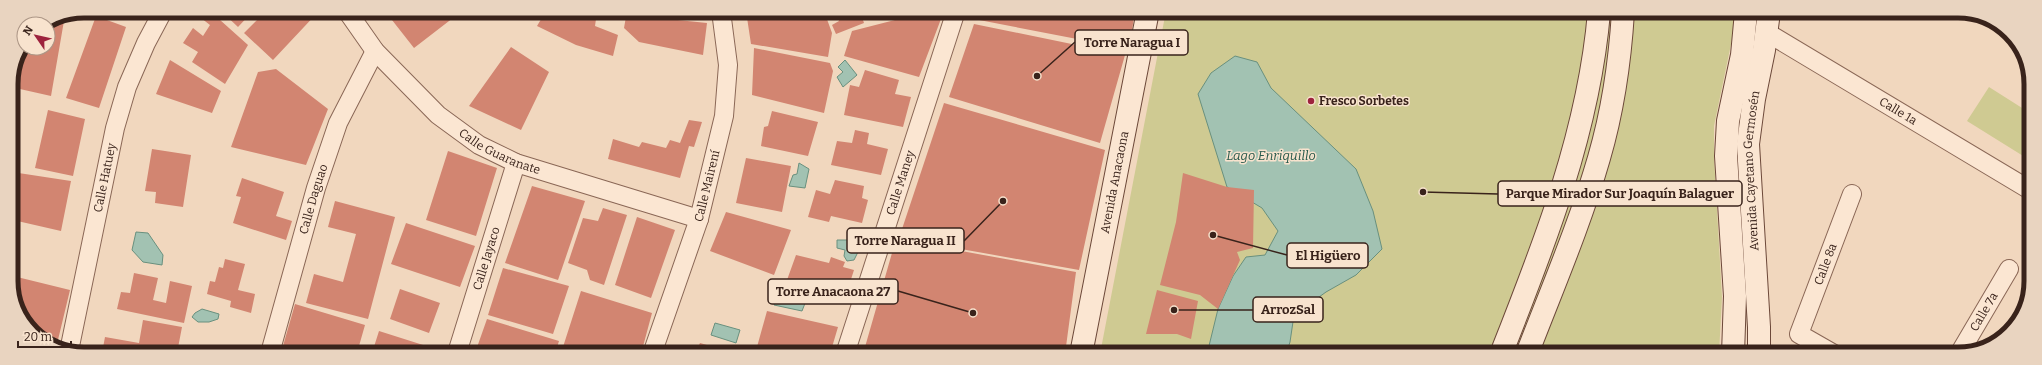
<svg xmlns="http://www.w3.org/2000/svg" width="2042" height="365" viewBox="0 0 2042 365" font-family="Bitter,serif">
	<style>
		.green { fill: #cfca92 }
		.water { fill: #a2c2b2; stroke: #69907e }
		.building { fill: #d28571 }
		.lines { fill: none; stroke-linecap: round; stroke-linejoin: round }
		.street-casing { stroke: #8a6756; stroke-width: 20 }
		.secondary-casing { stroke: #6c4839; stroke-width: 24 }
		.street { stroke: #fbe6d2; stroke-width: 18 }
		.secondary { stroke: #fbe6d2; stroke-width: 22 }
		.poi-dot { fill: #9d223d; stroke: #f8e3ce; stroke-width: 1.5 }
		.labels { text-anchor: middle; stroke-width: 3; stroke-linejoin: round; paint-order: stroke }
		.poi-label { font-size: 12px; font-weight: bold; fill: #39231b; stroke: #f8e3ce; text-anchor: start }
		.street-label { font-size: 12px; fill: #39231b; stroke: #f8e3ce }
		.water-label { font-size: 13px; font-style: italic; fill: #295a4c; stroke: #f8e3ce }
		.rim { fill: none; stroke: #39231b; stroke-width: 5 }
		.leader { fill: none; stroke: #39231b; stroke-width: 1.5 }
		.callout-dot { fill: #39231b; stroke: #f8e3ce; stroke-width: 1.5 }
		.callout { fill: #f8e3ce; stroke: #39231b; stroke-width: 1.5 }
		.callout-label { font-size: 13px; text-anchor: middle; font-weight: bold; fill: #39231b }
	</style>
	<rect width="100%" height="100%" fill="#f1d7be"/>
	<path class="green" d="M1166,11L1736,12L1735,25L1714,126V157L1722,297L1719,354H1100Z
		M1989,87L2030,113V156L2028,159L1967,121Z"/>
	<path class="water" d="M1235,56L1257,62L1271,88L1356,169L1373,211L1382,249L1356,275L1326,292L1294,315L1290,342L1286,354H1205L1208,350L1218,309L1233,276L1246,257L1265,255L1278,231L1262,208L1227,187L1198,94L1211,73Z
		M845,60L857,75L843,87L837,77L843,72L838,67Z
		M799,163L809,169L805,188L789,186L793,175L797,174Z
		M136,232L148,233L163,255L162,265L143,262L132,250Z
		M837,240H854L858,243L859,250L854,260L847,261L844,256L845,250L837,248Z
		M780,286L809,293L802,311L774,305Z
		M202,309L219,314L218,319L209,322H198L192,317L195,313Z
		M715,323L740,330L736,343L711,335Z"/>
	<path class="building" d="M205,11H210L248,45L225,84L192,62L198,52L183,43L193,28L203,36L210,25L201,18Z
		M221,11H253L238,27Z
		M266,11H319L273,60L244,33Z
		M405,11H462L414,48L392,20Z
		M546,11H575L596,19L595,26L618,35L613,56L576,45L537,26Z
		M627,11H661L668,19L707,23L703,55L639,42L624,28Z
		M746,11H824L832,33L828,57L751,44Z
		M836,11H860L864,23L836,34L832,25L839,21Z
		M930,11H944L919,77L844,56L852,31Z
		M976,11H1135L1129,49L974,19Z
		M65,15L51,96L11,87L17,56L24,45V48H48V24H45L56,16Z
		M96,16L126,27L99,108L66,98Z
		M974,24L1125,55L1100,143L949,97Z
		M511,47L549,72L521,130L469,106Z
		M754,48L830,63L833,71L824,113L752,95Z
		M170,60L221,91L212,113L156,94Z
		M276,69L328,109L306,165L231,147L258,72Z
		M865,70L899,80L895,94L911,97L903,127L844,115L850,85L859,87Z
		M11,100L20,102L12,144Z
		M944,103L1105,150L1079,270L899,238Z
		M48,110L85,119L73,176L35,168Z
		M772,111L818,122L808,156L761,146L764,127L768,126Z
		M689,120L702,122L694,147L689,146L680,178L608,159L613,139L639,147L642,142L666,148L670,140L680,143Z
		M855,130L869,133L867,144L888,149L881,175L831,165L837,141L852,143Z
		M152,149L191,155L183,207L155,203L156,192L145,191Z
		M448,151L497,168L476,236L426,220Z
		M746,158L791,166L782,212L736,203Z
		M12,172L71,181L61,231L13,220Z
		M1183,173L1227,187L1254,190L1253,248L1237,252L1240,260L1218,309L1200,295L1160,285L1176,222Z
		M242,178L284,192L276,216L292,221L286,240L233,223L241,197L236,196Z
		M835,180L864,186L862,198L868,200L862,223L831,216L829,222L808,217L816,190L830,194Z
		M532,186L585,201L558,280L505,263Z
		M335,201L395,217L368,319L306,303L314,274L343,282L356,234L328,227Z
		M603,208L627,215L604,285L590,280L587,270L568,263L583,218L598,221Z
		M726,212L791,230L774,275L710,251Z
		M637,217L675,230L651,298L615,285Z
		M406,223L475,246L460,287L391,264Z
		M896,239L1076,272L1065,354H863Z
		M796,255L829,263L831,257L845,262L843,267L854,270L844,301L787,280Z
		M225,259L245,264L238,290L255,294L251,313L230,307L231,301L207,294L210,281L215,282L219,267L223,268Z
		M503,268L569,286L553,334L488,315Z
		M134,273L158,278L153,300L166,303L170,281L192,286L184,323L117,309L121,292L130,293Z
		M13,276L70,290L57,344L36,336L13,300Z
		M400,289L440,303L429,333L390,319Z
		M1157,290L1198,301L1191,339L1177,334H1146Z
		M581,291L652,313L641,354H575L562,350Z
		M295,304L365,325L357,353H281Z
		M767,311L838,327L830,354H755Z
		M487,319L559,341L555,354L475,353Z
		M143,320L182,327L177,353H102L105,337L139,343Z
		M379,331L442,351V353H372Z
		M700,343L735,353V354H695Z"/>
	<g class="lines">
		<g class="street-casing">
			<g id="street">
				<path id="s1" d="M347,11L375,51L438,115L479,145L516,163L699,219"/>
				<path id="s2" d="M1766,32L2030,190"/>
				<path id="s3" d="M69,351L115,128L127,87L146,43L163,11"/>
				<path id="s4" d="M270,353L316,188L338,123L375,51"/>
				<path id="s5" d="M457,353L516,163"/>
				<path id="s6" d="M652,354L699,219L724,116L728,65L721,11"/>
				<path id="s7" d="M845,354L956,11"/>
				<path id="s8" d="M1834,354L1799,334L1852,194"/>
				<path id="s9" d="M1959,354L2009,269"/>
			</g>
		</g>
		<g class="secondary-casing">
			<g id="secondary">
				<path id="s10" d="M1081,354L1148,11"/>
				<path d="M1501,354C1545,243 1589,131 1599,12"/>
				<path d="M1527,354C1552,289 1580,224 1599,158C1613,110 1620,61 1623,12"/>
				<path d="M1733,354L1735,296L1726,156L1728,121L1742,55L1746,12"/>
				<path id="s11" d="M1757,354L1759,346V327L1748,144L1754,99L1764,50L1769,12"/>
			</g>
		</g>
		<use href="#street" class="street"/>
		<use href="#secondary" class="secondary"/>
	</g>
	<circle class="poi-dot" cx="1311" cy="101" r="4"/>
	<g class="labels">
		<g class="poi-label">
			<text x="1319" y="105">Fresco Sorbetes</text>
		</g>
		<g class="street-label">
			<text dy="4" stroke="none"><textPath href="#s2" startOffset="154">Calle 1a</textPath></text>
			<text dy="4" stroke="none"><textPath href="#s1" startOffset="211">Calle Guaranate</textPath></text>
			<text dy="4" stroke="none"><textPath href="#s11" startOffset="184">Avenida Cayetano Germosén</textPath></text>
			<text dy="4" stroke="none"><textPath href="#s3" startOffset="177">Calle Hatuey</textPath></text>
			<text dy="4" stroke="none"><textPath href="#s7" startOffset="180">Calle Maney</textPath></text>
			<text dy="4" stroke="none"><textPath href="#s10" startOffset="175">Avenida Anacaona</textPath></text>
			<text dy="4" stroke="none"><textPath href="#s6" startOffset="177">Calle Mairení</textPath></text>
			<text dy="4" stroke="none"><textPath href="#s4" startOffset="160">Calle Daguao</textPath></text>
			<text dy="4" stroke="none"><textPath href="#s5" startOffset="99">Calle Jayaco</textPath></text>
			<text dy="4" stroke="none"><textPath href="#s8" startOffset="115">Calle 8a</textPath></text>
			<text dy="4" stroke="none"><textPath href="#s9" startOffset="49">Calle 7a</textPath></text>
		</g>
		<g class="water-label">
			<text x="1271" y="160">Lago Enriquillo</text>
		</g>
	</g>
	<path d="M0 0H2042V365H0ZM84 18H1958A66 66 0 0 1 2024 84V281A66 66 0 0 1 1958 347H84A66 66 0 0 1 18 281V84A66 66 0 0 1 84 18Z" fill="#e9d4c0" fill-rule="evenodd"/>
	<path class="rim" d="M84 18H1958A66 66 0 0 1 2024 84V281A66 66 0 0 1 1958 347H84A66 66 0 0 1 18 281V84A66 66 0 0 1 84 18Z"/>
	<path class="leader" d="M1037 76L1075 42M1423 192L1498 194M1003 201L964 241M1213 235L1287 255M973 313L898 291M1174 310L1253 310"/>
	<g class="callout-dot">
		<circle cx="1037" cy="76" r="4"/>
		<circle cx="1423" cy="192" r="4"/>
		<circle cx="1003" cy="201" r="4"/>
		<circle cx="1213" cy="235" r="4"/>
		<circle cx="973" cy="313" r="4"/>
		<circle cx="1174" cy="310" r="4"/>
	</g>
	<g class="callout">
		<rect x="1075" y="30" width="113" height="25" rx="4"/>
		<rect x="1498" y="181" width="244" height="25" rx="4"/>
		<rect x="847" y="228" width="117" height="25" rx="4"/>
		<rect x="1287" y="243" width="81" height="25" rx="4"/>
		<rect x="768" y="279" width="130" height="25" rx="4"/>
		<rect x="1253" y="297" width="70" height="25" rx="4"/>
	</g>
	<g class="callout-label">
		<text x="1132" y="47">Torre Naragua I</text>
		<text x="1620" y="198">Parque Mirador Sur Joaquín Balaguer</text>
		<text x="905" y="245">Torre Naragua II</text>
		<text x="1328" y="260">El Higüero</text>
		<text x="833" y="296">Torre Anacaona 27</text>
		<text x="1288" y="314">ArrozSal</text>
	</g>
	<g transform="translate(36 36) rotate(304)"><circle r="19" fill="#f8e3ce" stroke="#ac9686"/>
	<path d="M0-3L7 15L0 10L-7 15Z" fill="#9d223d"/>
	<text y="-6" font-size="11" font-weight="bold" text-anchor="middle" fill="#39231b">N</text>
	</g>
	<path d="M18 341v6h53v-6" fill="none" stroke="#39231b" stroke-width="2"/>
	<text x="24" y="341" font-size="12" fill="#39231b" stroke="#f8e3ce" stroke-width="3" paint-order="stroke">20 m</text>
</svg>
